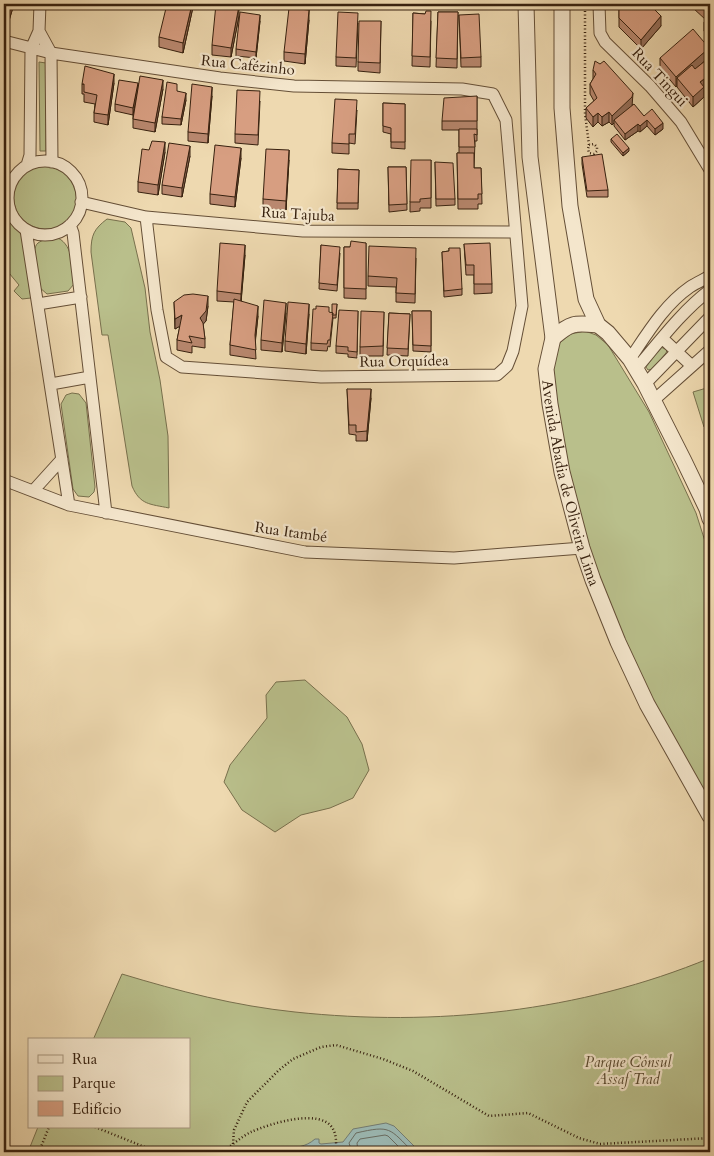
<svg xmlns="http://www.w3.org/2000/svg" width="714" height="1156" viewBox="0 0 714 1156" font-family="Cardo,serif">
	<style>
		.green { fill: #b9bf8b; stroke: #78704d }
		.water { fill: #9cb9b4; stroke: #747c72 }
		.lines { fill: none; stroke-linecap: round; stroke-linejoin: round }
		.shore { stroke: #6a6d62; stroke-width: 1 }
		.minor-casing { stroke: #654f37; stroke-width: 13 }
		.tertiary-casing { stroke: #654f37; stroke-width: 17 }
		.path { stroke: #37210f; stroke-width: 2.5; stroke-dasharray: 1 2.5; stroke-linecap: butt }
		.minor { stroke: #f4e6cc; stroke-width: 11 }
		.tertiary { stroke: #f4e6cc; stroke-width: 15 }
		.wall { fill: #b9886f; stroke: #37210f }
		.shaded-wall { fill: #966f5a; stroke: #37210f }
		.building { fill: #d79e81; stroke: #37210f }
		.labels { text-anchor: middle; stroke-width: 4.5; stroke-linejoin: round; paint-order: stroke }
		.street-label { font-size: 15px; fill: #37210f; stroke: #f4e6cc }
		.park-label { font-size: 15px; font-style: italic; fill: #58482e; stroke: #f4e6cc }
	</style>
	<rect width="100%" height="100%" fill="#eed9b0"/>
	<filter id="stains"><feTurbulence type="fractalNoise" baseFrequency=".004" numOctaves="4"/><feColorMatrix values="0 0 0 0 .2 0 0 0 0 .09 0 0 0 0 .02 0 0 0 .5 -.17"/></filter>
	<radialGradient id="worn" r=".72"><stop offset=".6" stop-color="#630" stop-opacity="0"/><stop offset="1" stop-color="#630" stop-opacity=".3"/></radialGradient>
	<path class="green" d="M39,62L46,63V151H40Z
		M45,166C86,170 87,227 49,229C5,231 0,168 45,166Z
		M4,204C6,217 12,226 22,235L31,298L22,299L14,291L19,285L4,267Z
		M107,219L125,222L131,228L145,288L150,332L160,380L168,436L169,508C150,504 140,505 132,486L108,335H102L91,252C91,235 94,229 107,219Z
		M58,238C74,246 72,269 74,284L68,291L47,294L39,287C38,278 30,249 38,243C43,239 51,239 58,238Z
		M585,331L596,335L608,345L649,412L696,513L710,557V794L701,789L679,759L595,579L568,474L552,369L557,345L571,334Z
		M661,347L667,350L666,353L653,369L648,370L646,367Z
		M710,387V425L704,427L693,392Z
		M72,393L79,394L86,403L95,487L94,492L89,497L78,496L73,489L61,404L66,395Z
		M305,680L347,717L362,744L369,770L353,798L330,808L301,815L275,832L242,810L224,782L230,765L267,718L266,695L276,682Z
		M710,958V1152H28L38,1127H189V1040H93L122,974C178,991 236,1006 295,1012C435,1027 580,1012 710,958Z"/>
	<path class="water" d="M386,1123L394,1126L420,1152H347V1149H319L325,1152H287C297,1145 305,1148 315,1139H319V1143L321,1144L343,1142L353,1129Z"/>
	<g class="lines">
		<path class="shore" d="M352,1152L349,1143L356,1133C391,1125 389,1128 413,1152
			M358,1152L357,1143L360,1139L385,1135L388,1136L404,1152"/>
		<g class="minor-casing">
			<path id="minor" d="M599,4L600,33L605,42L650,86L681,122L710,170
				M39,31L51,53L52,162
				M4,41L51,53L220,78L294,86L462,89L493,94L506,120L522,306L513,351L507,366L497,375L321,377L182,367L166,357L157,310L146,217
				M8 198a37 37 0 1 1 74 0a37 37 0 1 1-74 0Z
				M27,165L30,155L31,49L39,31L40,4
				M81,202L146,217L303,231L515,232
				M70,225L73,233L106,513
				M26,230L69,505
				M38,304L81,297
				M662,338L692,366
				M630,359C647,334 664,305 690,287C696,283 703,280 710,276
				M636,369C659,342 682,311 710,290
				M51,384L90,377
				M645,384L710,317
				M654,400L710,350
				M4,480L69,505L305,552L454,558L582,548
				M33,491L62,459"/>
		</g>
		<g class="tertiary-casing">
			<g id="tertiary">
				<path id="s1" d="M526,4L530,157L553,338L546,369L550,404L562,472L582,548L593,580L618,642L647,704L710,816"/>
				<path d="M562,4V108L570,206L586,299L598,325L608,333L630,359L645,384L684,461L707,509L710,519"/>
				<path d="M553,338C571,322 575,323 598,325"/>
			</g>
		</g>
		<path class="path" d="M585,4V114L589,145L588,149L589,153L594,154L597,151V147L594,144L589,145
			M95,1127L157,1152
			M233,1144L234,1130L247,1102L279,1070L293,1059L321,1047L336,1045L383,1059L413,1071L489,1116L528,1113L579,1138L600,1144L710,1138
			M39,1152L49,1127
			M222,1152C231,1146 241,1137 251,1132C269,1124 321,1107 333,1129C337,1136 336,1145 336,1152"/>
		<use href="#minor" class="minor"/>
		<use href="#tertiary" class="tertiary"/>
	</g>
	<path class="wall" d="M4,4H14L8,24L4,22Z
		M193,4V7L183,53L159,47V37Z
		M309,4H324V9L309,8Z
		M338,4H355H352V9L338,7Z
		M436,4H458V9L436,8Z
		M619,4L654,9L661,26L641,49L619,27Z
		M693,4H710V38L704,31V22L706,20L693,8Z
		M438,12H458L457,68L436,67Z
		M413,13L425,14L431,21L430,67L412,66Z
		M459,15L481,57V67H461Z
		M239,16L231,57L212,55V45Z
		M309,20L305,64L284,61V52Z
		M260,21L256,58L236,56V49Z
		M381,21L380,73L358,71V62Z
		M358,23L356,67L336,66V57Z
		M709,57H710V92L709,93L704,88V97L693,107L677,87V86L676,87L660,68V58Z
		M593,70L633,105L644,116L663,129L655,135L647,126L640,132L638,131L625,140L614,126V123L612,125L609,122L602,126L598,122L593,127L586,118V108L594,101L590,94V84L593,79Z
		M114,83L108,125L94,122V113L95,104L84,102V94H82V84Z
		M163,89L155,132L133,128V115L115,111V104L138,90Z
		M177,91L186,100L181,125L162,124V117Z
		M212,96L208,143L188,141V132Z
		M477,96V141H475L474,168H481L482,204H478V209H458L457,153H459V130H442V121Z
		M260,101L258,145L235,143V134Z
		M383,103L405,104V149L391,148V134L383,132Z
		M357,110L355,144L349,143V154L332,153V143Z
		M611,139L629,151L623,156L611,142Z
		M149,150L165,152L158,195L138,192V182Z
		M190,156L182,197L162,194V185Z
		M582,157L608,190V197H587L582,164Z
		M241,158L235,207L210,204V194Z
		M289,160L286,210L263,209V199Z
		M431,160V208H420V211L410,212V202Z
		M435,162L455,199V205L436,206Z
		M388,167H406L407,210L389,212Z
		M338,169L359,170L358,209H337Z
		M366,243V299L344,298V247H350Z
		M464,244L492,284V293L474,294V275H466Z
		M321,245L340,253L337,291L319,289Z
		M449,248L462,289V295L444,297L442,252L449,251Z
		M245,255L241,301L258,316L255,342L256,359L230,355V345L234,302L217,301V291Z
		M416,258L415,303L396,302V287L368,286V276Z
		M174,302L208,306L206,321L203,324L205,339V348L192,346V353L177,350V340L180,326L175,329Z
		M337,304L336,318H333L330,347L328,346L327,351L311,350V343L329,313H332Z
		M358,311L357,358L348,357V354L336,353V346Z
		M412,311H431V352L413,351Z
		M384,312L383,356H360V347Z
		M286,313L282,352L261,350V340Z
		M389,313L410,314L408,356L387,355Z
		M309,314L306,354L285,351V341Z
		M347,389L371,398L367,441H356V435L349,434Z"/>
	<path class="shaded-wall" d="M12,4H14L8,24V14Z
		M192,4H193V7L183,53V43Z
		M239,6V16L231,57V48Z
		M309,10V20L305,64V54Z
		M710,10V20L708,22V13Z
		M260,15V21L256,58V52Z
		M661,16V26L641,49V40Z
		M709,48V57L681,82L677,78V86L676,87V77Z
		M114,74V83L108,125V115Z
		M704,79V97L693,107V97L700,82Z
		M163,80V89L155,132V123Z
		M710,82V92L709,93V84Z
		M138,83V90L133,115V108Z
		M212,87V96L208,143V134Z
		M186,93V100L181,125V119Z
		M633,93L632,107L614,120V123L612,125V116Z
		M609,112V122L602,126V117Z
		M598,113V122L593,127V117Z
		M647,120V126L640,132V126Z
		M663,123V129L655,135V129Z
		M638,124V131L625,140V134Z
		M165,142V152L158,195V185Z
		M190,146V156L182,197V188Z
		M241,148V158L235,207V197Z
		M629,148V151L623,156V153Z
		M289,150V160L286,210V201Z
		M245,245V255L241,303V294Z
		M208,296V306L206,321L200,328V318Z
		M286,303V313L282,352V343Z
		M309,304V314L306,354V344Z
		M258,306V316L255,345V335Z
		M182,315V325L175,329V319Z
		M371,389V398L367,441V431Z"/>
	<path class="building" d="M4,4H12L8,14L4,13Z
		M167,4H192L183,43L159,37Z
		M216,4H228L239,6L231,48L212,45Z
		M619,4H654V9L661,16L641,40L619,18Z
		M699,4H710V10L708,13Z
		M289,8L309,10L305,54L284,52Z
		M426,11H431L430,57L412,56L413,13L425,14Z
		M240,12L260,15L256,52L236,49Z
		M338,12L358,13L356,58L336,57Z
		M438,12H458L457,59L436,58Z
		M479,14L481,57L461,58L459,15Z
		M710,16V28L704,22Z
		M359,21H381L380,63L358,62Z
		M693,29L709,48L676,77L660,58Z
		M710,57V82L709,84L704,79L700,82L704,87L693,97L677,78L692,65L695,69Z
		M595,61L600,64L604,61L633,93L632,97L612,116L609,112L602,117L598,113L593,117L586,108L597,98L590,84L596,74L593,70Z
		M85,66L114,74L108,115L94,113L97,95L84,92V84H82Z
		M140,76L163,80L155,123L133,119Z
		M119,80L138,83L133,108L115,104Z
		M167,82L177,84V91L186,93L181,119L162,117Z
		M192,84L212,87L208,134L188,132Z
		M237,90L260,91L258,135L235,134Z
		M477,96V121H442L444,98Z
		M335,99L357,100L355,134H349V144L332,143Z
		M383,103L405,104V142H391V128L383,126Z
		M634,104L644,116L652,109L663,123L655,129L647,120L640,126L638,124L625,134L614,120Z
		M459,129H477V135L474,134L475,147H459Z
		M617,134L629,148L623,153L611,139Z
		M152,141L165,142L158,185L138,182L142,149L149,150Z
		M169,143L190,146L182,188L162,185Z
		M215,145L241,148L235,197L210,194Z
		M266,149L289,150L286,201L263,199Z
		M457,153H474V168H481L482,194H478V199H458Z
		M602,154L608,190L587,191L582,157Z
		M411,160H431V198L420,199V202H410Z
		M435,162L453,163L455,199H436Z
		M388,167H406L407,204L389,205Z
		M338,169L359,170L358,203H337Z
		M351,241L366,243V289L344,288V247H350Z
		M220,243L245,245L241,294L217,291Z
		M490,243L492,284H474V265H466L464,244Z
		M321,245L340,247L337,285L319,283Z
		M369,246L416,248L415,294L396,293L397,278L368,276Z
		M449,248H460L462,289L444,291L442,252L449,251Z
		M193,294L208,296L206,311L200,318L203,323L205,339L189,336L192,343L177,340L182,315L175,319L174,302L184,295Z
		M234,299L258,306L255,335L256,350L230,345Z
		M264,300L286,303L282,343L261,340Z
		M288,302L309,304L306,344L285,341Z
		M332,304H337L336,315H332L333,313H332Z
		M316,306L329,307V312L333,313L330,340H328L327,344L311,343L313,309H316Z
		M339,310L358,311L357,352L348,351V347L336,346Z
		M361,311L384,312L383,346L360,347Z
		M412,311H431V346L413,345Z
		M389,313L410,314L408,349L387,348Z
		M347,389H371L367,431L356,432V425H349Z"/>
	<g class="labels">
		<g class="street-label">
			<text transform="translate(248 65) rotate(6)" y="5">Rua Cafézinho</text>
			<text transform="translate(660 77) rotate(47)" y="5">Rua Tingui</text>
			<text transform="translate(298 214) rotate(3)" y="5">Rua Tajuba</text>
			<text transform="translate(404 361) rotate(-1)" y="5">Rua Orquídea</text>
			<text dy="5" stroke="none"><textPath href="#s1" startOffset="484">Avenida Abadia de Oliveira Lima</textPath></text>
			<text transform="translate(291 532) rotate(8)" y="5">Rua Itambé</text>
		</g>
		<g class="park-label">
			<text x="628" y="1067">Parque Cônsul<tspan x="628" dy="17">Assaf Trad</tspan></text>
		</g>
	</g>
	<rect width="714" height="1156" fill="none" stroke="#eed9b0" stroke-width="20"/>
	<rect x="5" y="5" width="704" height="1146" fill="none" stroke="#37210f" stroke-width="2.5"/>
	<rect x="10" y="10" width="694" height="1136" fill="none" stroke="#37210f"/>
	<rect x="28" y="1038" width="162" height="90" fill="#f4e6cc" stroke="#a89780"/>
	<rect x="38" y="1055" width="25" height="8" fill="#f4e6cc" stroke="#a89780"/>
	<text x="72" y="1064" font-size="15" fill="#37210f">Rua</text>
	<rect x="38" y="1076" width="25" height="15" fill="#b9bf8b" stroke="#a89780"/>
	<text x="72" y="1088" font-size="15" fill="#37210f">Parque</text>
	<rect x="38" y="1101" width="25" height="15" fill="#d79e81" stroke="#a89780"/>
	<text x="72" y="1114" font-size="15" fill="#37210f">Edifício</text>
	<rect width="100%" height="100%" filter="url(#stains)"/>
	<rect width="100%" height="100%" fill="url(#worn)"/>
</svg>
